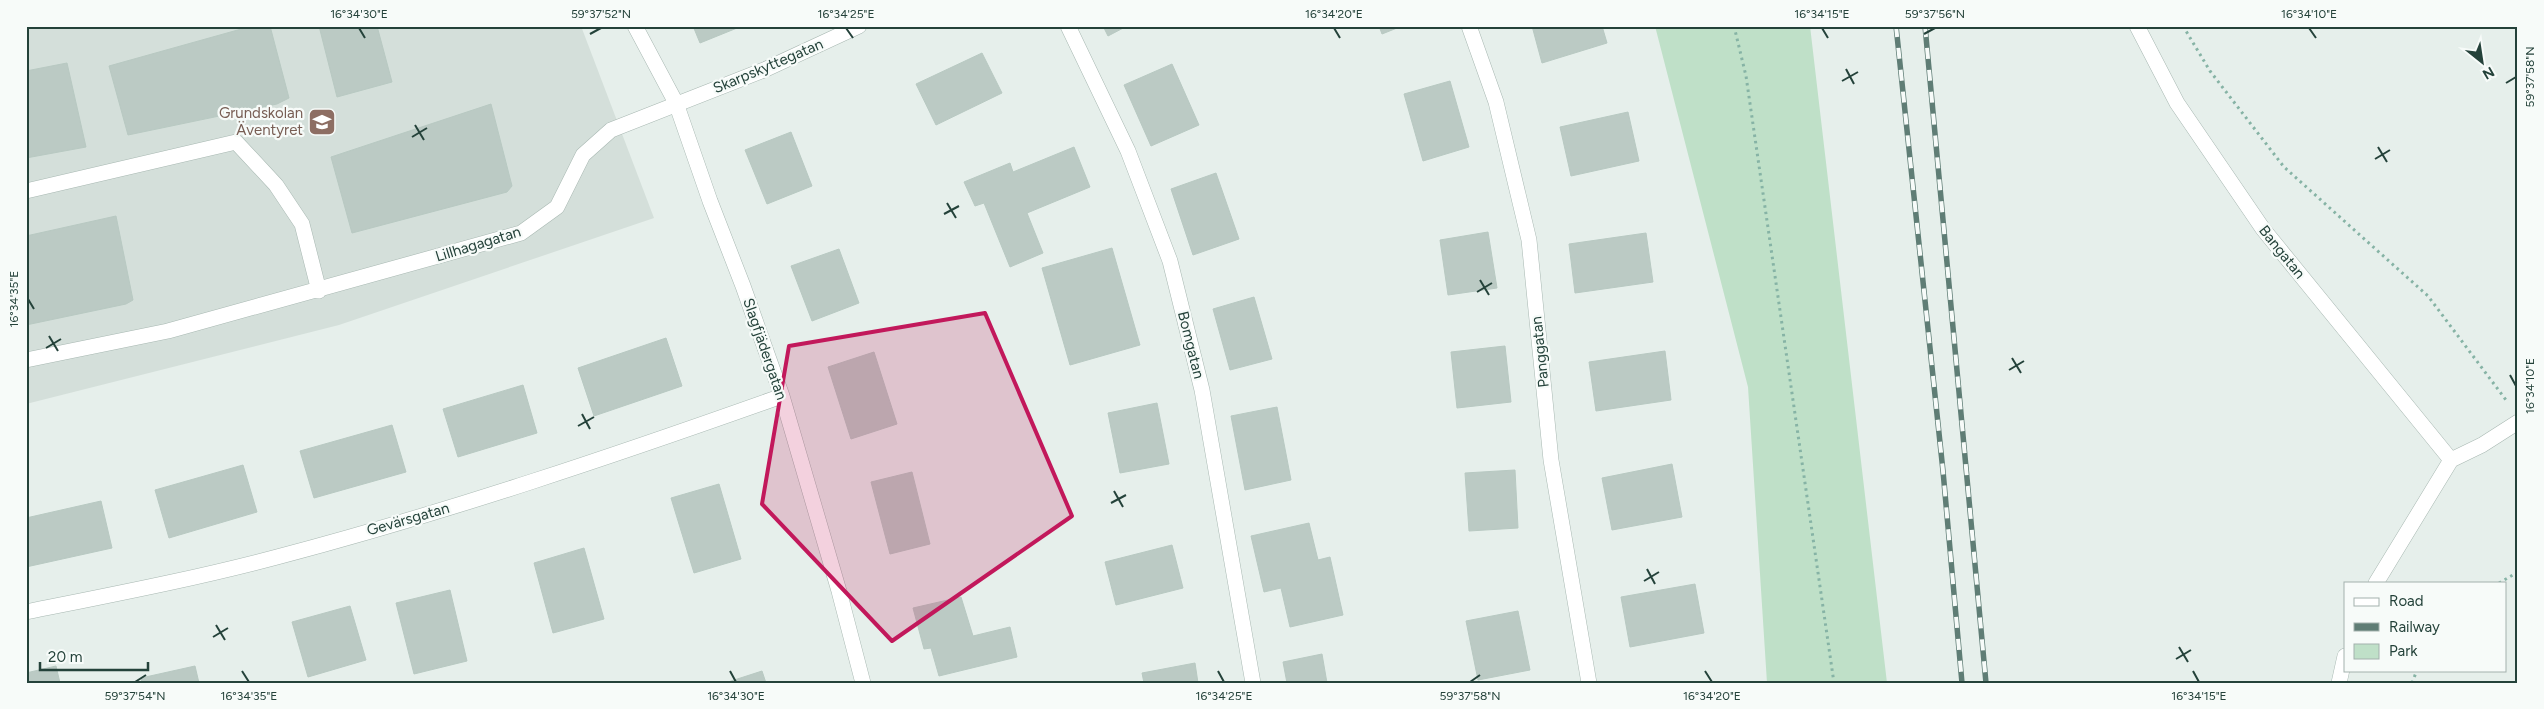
<svg xmlns="http://www.w3.org/2000/svg" width="2544" height="709" viewBox="0 0 2544 709" font-family="Figtree,sans-serif">
	<style>
		.built { fill: #d4dfda }
		.green { fill: #bfe0c8 }
		.building { fill: #bbcac4; stroke: #b8c9c2 }
		.lines { fill: none; stroke-linecap: round; stroke-linejoin: round }
		.minor-casing { stroke: #a8b8b2; stroke-width: 16 }
		.path { stroke: #86b3a5; stroke-width: 3; stroke-dasharray: 2.5 4; stroke-linecap: butt }
		.minor { stroke: #fff; stroke-width: 15 }
		.rail-casing { stroke: #5f7d75; stroke-width: 5.5 }
		.rail { stroke: #f7fbf9; stroke-width: 4; stroke-dasharray: 11; stroke-linecap: butt }
		.marked { fill: #c2185b; fill-opacity: 0.2; stroke: #c2185b; stroke-width: 4; stroke-linejoin: round }
		.ticks { fill: none; stroke: #24423a; stroke-width: 2 }
		.labels { text-anchor: middle; stroke-width: 4.5; stroke-linejoin: round; paint-order: stroke }
		.street-label { font-size: 15px; fill: #24423a; stroke: #f7fbf9 }
		.education-label { font-size: 15px; fill: #785e54; stroke: #f7fbf9; text-anchor: end }
		.neatline { fill: none; stroke: #24423a; stroke-width: 2 }
		.ticks-label { font-size: 12px; text-anchor: middle; fill: #24423a }
	</style>
	<rect width="100%" height="100%" fill="#e6efeb"/>
	<path class="built" d="M26,26H581L654,218L339,325L26,404Z"/>
	<path class="green" d="M1655,26H1810L1887,683H1767L1748,387Z"/>
	<path class="building" d="M252,26H270L289,98L277,104L128,135L109,66Z
		M319,26H377L392,82L337,97Z
		M693,26H742L700,43Z
		M1103,26H1127L1108,36Z
		M1379,26H1402L1382,34Z
		M1532,26H1602L1607,43L1542,63Z
		M982,53L1002,93L936,125L916,84Z
		M67,63L86,147L26,158V71Z
		M1172,64L1199,125L1151,146L1124,85Z
		M1450,81L1469,147L1423,161L1404,94Z
		M491,104L512,186L507,192L352,233L331,157Z
		M1628,112L1639,161L1571,176L1560,127Z
		M791,132L812,186L767,204L745,150Z
		M1074,147L1090,187L1027,213L1043,253L1010,267L984,203L975,206L964,182L1010,163L1013,172Z
		M1216,173L1239,239L1193,255L1171,189Z
		M116,216L133,300L126,304L26,325V236Z
		M1488,232L1497,288L1448,295L1440,240Z
		M1646,233L1653,282L1575,293L1569,244Z
		M1112,248L1140,345L1070,365L1042,268Z
		M839,249L859,303L812,321L791,266Z
		M1254,297L1272,359L1230,370L1213,309Z
		M666,338L682,386L594,416L578,368Z
		M1505,346L1511,402L1457,408L1451,352Z
		M1665,351L1671,400L1596,411L1589,362Z
		M874,352L897,424L851,439L828,367Z
		M523,385L537,433L458,457L443,409Z
		M1157,403L1169,464L1120,473L1108,413Z
		M1277,407L1291,480L1245,490L1231,416Z
		M392,425L406,472L314,498L300,451Z
		M1672,464L1682,517L1612,530L1602,478Z
		M243,465L257,512L169,538L155,490Z
		M1515,470L1518,528L1469,531L1465,473Z
		M912,472L930,544L890,554L871,482Z
		M719,484L741,559L694,573L671,498Z
		M101,501L112,548L26,567V518Z
		M1309,523L1318,560L1330,557L1343,615L1290,627L1281,588L1264,592L1251,536Z
		M1172,545L1183,588L1116,605L1105,562Z
		M584,548L604,619L553,633L534,563Z
		M1695,584L1704,633L1630,647L1621,597Z
		M450,590L467,661L414,674L396,603Z
		M961,597L973,636L1010,627L1017,657L939,676L931,648L924,649L913,608Z
		M350,606L366,660L308,677L292,622Z
		M1518,611L1530,670L1478,680L1466,621Z
		M1322,654L1327,683H1287L1283,662Z
		M1195,663L1198,683H1144L1142,673Z
		M56,666L60,683H26V673Z
		M195,666L199,683H142L141,678Z
		M762,671L766,683H725Z"/>
	<g class="lines">
		<g class="minor-casing">
			<path id="minor" d="M635,26L676,103L710,201L743,286L782,396L839,591L863,683
				M1068,26L1128,151L1170,261L1202,390L1253,683
				M1469,26L1496,102L1529,240L1551,460L1589,683
				M2137,26L2177,103L2263,229L2451,460
				M26,191L236,142L276,185L302,224L319,291
				M26,360L168,331L521,233L557,207L583,155L611,130L764,70L859,26
				M2376,583L2451,460L2482,445L2518,422
				M26,612C110,595 194,579 277,557C448,512 616,455 782,396
				M2339,683L2345,656"/>
		</g>
		<path class="path" d="M1734,26L1746,76L1834,683
			M2183,26L2210,71L2284,167L2428,296L2506,400
			M2499,583L2518,572
			M2412,683L2417,670"/>
		<use href="#minor" class="minor"/>
		<g class="rail-casing">
			<path id="rail" d="M1896,26L1943,471L1962,683
				M1925,26L1986,683"/>
		</g>
		<use href="#rail" class="rail"/>
	</g>
	<path class="marked" d="M985,313L1072,516L892,641L762,504L789,346Z"/>
	<path class="ticks" d="M359,28L365,38M846,28L853,38M1334,28L1340,38M1822,28L1828,38M2309,28L2316,38M590,34L601,28M1924,34L1935,28M1846,69L1854,84M1842,81L1858,72M2506,83L2516,77M415,125L424,140M412,137L427,128M2378,147L2387,162M2375,159L2390,150M947,203L956,218M944,214L959,206M1480,280L1489,295M1477,292L1492,283M28,299L34,309M49,336L58,351M46,348L61,339M2012,358L2021,373M2009,370L2024,361M2510,375L2516,386M582,414L590,429M578,426L594,417M1114,491L1123,507M1111,503L1126,495M1647,569L1655,584M1644,581L1659,572M216,625L225,640M213,637L228,628M2179,647L2188,662M2176,659L2191,650M242,671L249,682M730,671L736,682M1218,671L1224,682M1705,671L1712,682M2193,671L2199,682M135,682L146,675M1470,682L1480,675"/>
	<defs>
		<g id="school-square" transform="scale(1.4375)"><rect x="-9" y="-9" width="18" height="18" rx="4" fill="#8d6e63" stroke="#f7fbf9"/><path d="M0-5L7-2L0 1L-7-2ZM-4 1L0 2.5L4 1V4Q0 6-4 4Z" fill="#fff"/></g>
	</defs>
	<g fill-rule="evenodd">
		<use href="#school-square" x="322" y="122"/>
	</g>
	<g class="labels">
		<g class="street-label">
			<text transform="translate(768 66) rotate(-23)" y="5">Skarpskyttegatan</text>
			<text transform="translate(478 244) rotate(-17)" y="5">Lillhagagatan</text>
			<text transform="translate(2282 252) rotate(51)" y="5">Bangatan</text>
			<text transform="translate(1191 345) rotate(76)" y="5">Bomgatan</text>
			<text transform="translate(765 349) rotate(71)" y="5">Slagfjädergatan</text>
			<text transform="translate(1540 352) rotate(-96)" y="5">Panggatan</text>
			<text transform="translate(408 519) rotate(-16)" y="5">Gevärsgatan</text>
		</g>
		<g class="education-label">
			<text x="303" y="118">Grundskolan<tspan x="303" dy="17">Äventyret</tspan></text>
		</g>
	</g>
	<rect width="2544" height="709" fill="none" stroke="#f7fbf9" stroke-width="55"/>
	<rect x="2344" y="582" width="162" height="90" fill="#f7fbf9" stroke="#a3b1ad"/>
	<rect x="2354" y="598" width="25" height="8" fill="#ffffff" stroke="#a3b1ad"/>
	<text x="2389" y="606" font-size="15" fill="#24423a">Road</text>
	<rect x="2354" y="623" width="25" height="8" fill="#5f7d75" stroke="#a3b1ad"/>
	<text x="2389" y="632" font-size="15" fill="#24423a">Railway</text>
	<rect x="2354" y="644" width="25" height="15" fill="#bfe0c8" stroke="#a3b1ad"/>
	<text x="2389" y="656" font-size="15" fill="#24423a">Park</text>
	<g transform="translate(2482 62) rotate(150)" stroke="#f7fbf9" stroke-width="4" paint-order="stroke">
	<path d="M0-4L9 19L0 12L-9 19Z" fill="#24423a"/>
	<text y="-8" font-size="14" font-weight="bold" text-anchor="middle" fill="#24423a">N</text>
	</g>
	<path d="M40 662v8h108v-8" fill="none" stroke="#24423a" stroke-width="2.5"/>
	<text x="48" y="662" font-size="15" fill="#24423a" stroke="#f7fbf9" stroke-width="4" paint-order="stroke">20 m</text>
	<rect x="28" y="28" width="2488" height="654" class="neatline"/>
	<g class="ticks-label">
		<text x="359" y="18">16°34'30"E</text>
		<text x="601" y="18">59°37'52"N</text>
		<text x="846" y="18">16°34'25"E</text>
		<text x="1334" y="18">16°34'20"E</text>
		<text x="1822" y="18">16°34'15"E</text>
		<text x="1935" y="18">59°37'56"N</text>
		<text x="2309" y="18">16°34'10"E</text>
		<text transform="translate(2530 77) rotate(-90)" y="4">59°37'58"N</text>
		<text transform="translate(14 299) rotate(-90)" y="4">16°34'35"E</text>
		<text transform="translate(2530 386) rotate(-90)" y="4">16°34'10"E</text>
		<text x="135" y="700">59°37'54"N</text>
		<text x="249" y="700">16°34'35"E</text>
		<text x="736" y="700">16°34'30"E</text>
		<text x="1224" y="700">16°34'25"E</text>
		<text x="1470" y="700">59°37'58"N</text>
		<text x="1712" y="700">16°34'20"E</text>
		<text x="2199" y="700">16°34'15"E</text>
	</g>
</svg>
